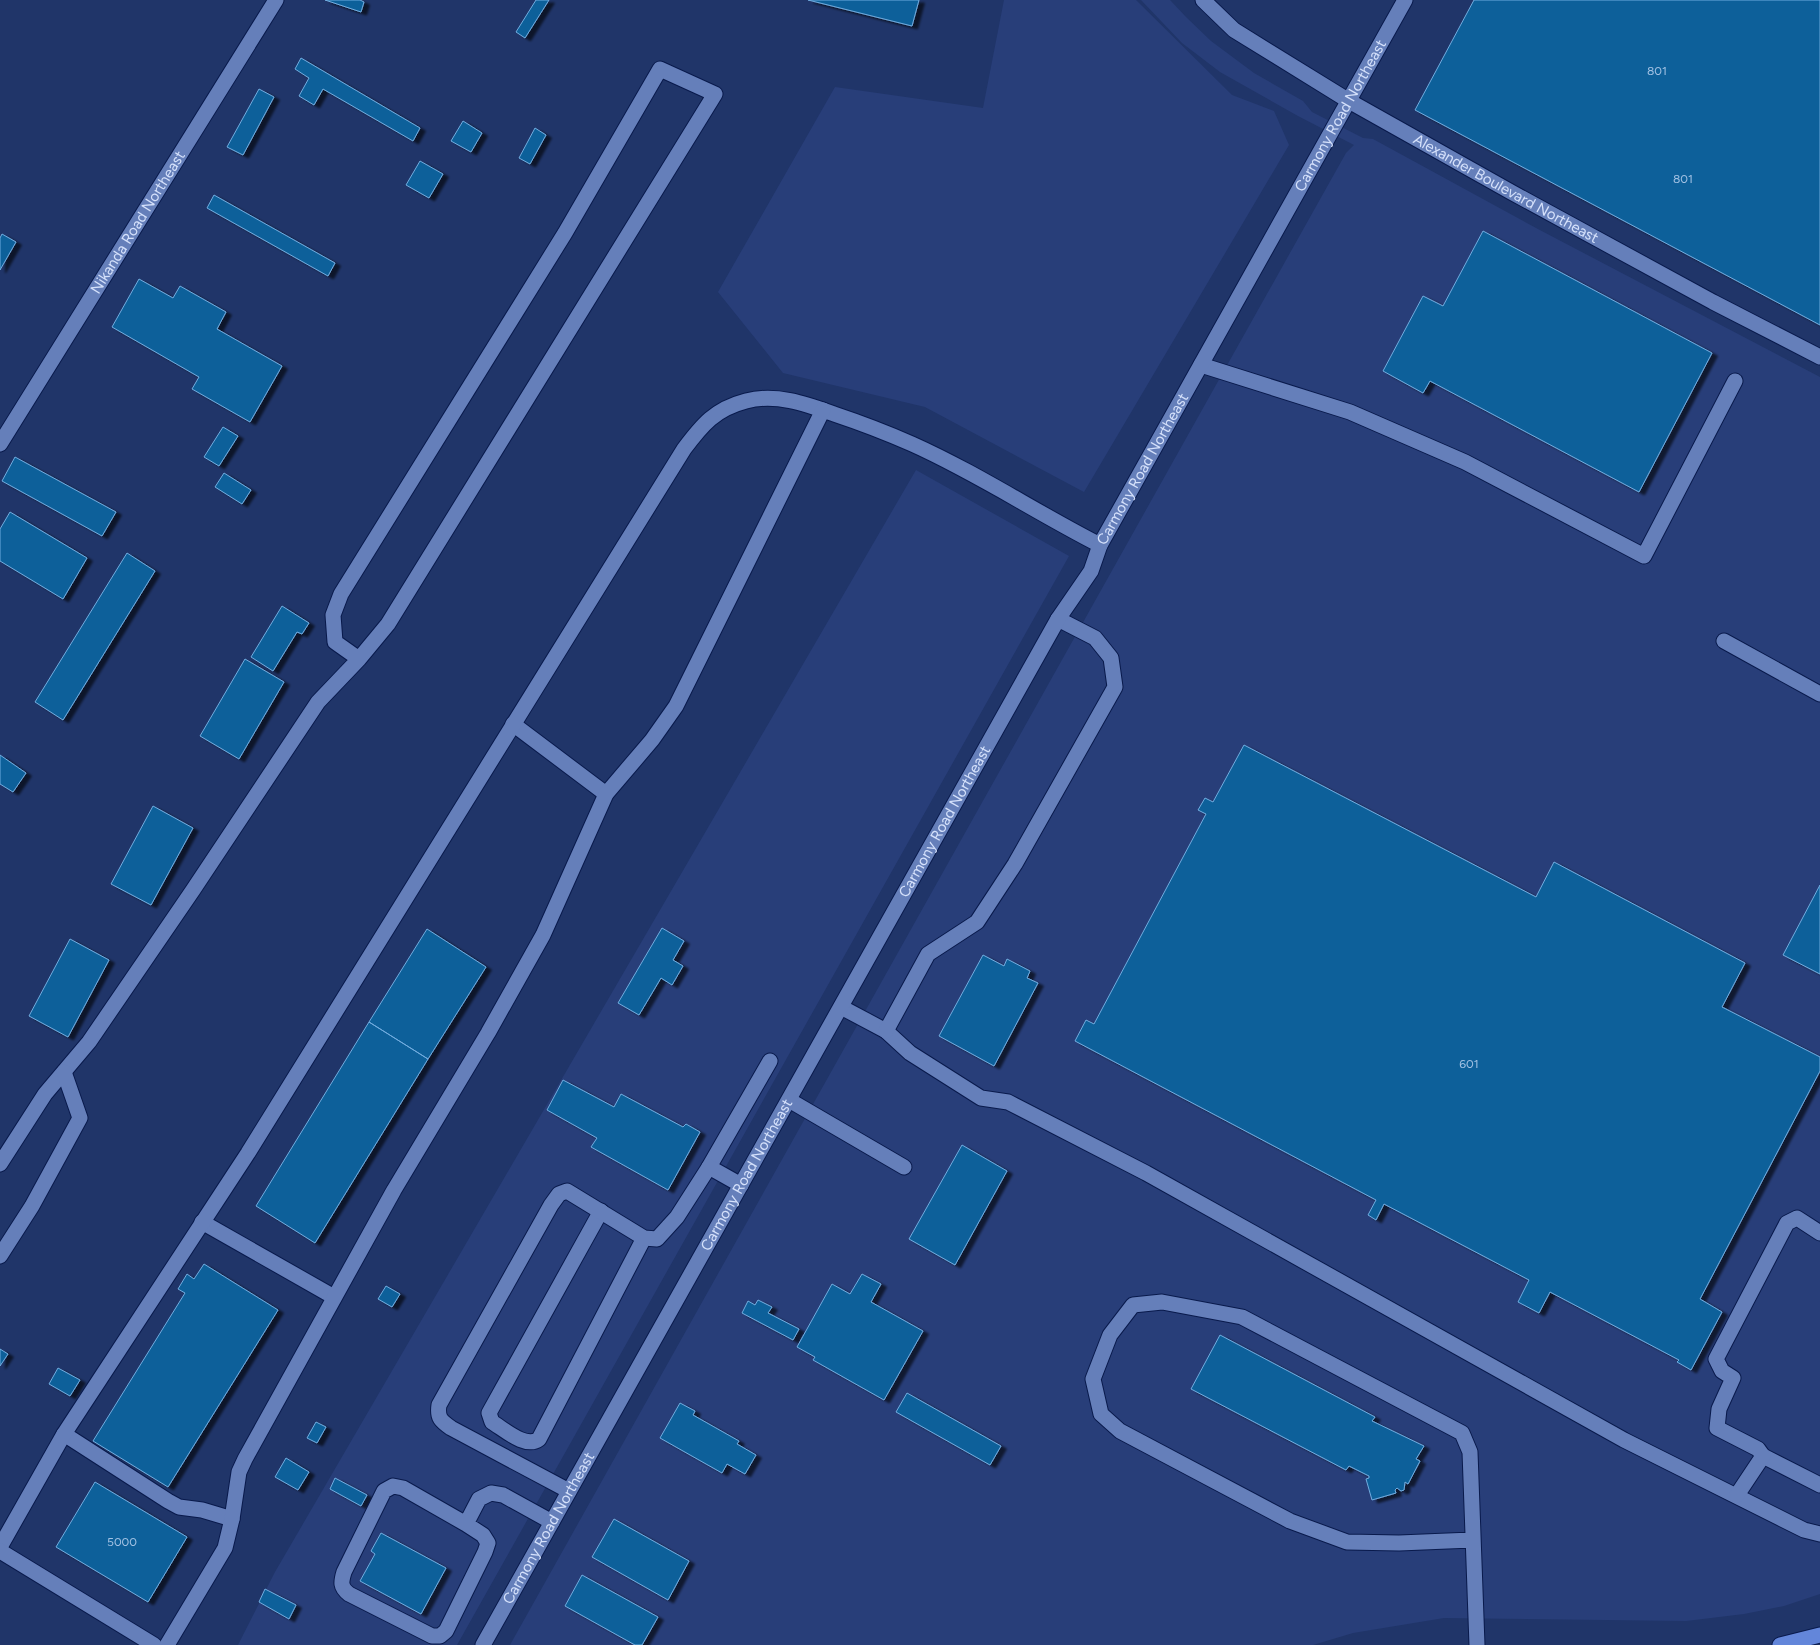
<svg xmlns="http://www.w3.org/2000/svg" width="1820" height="1645" viewBox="0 0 1820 1645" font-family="Figtree,sans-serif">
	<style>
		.built { fill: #283e79 }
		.building { fill: #0b619a; stroke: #72acdf; filter: url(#shadow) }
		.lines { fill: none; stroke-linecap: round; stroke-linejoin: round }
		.minor-casing { stroke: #091a4c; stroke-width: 17 }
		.major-casing { stroke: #091a4c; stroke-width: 17 }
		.minor { stroke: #657fba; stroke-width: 15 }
		.major { stroke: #6386da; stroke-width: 15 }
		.labels { text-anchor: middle; stroke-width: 4.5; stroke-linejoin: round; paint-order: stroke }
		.number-label { font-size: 12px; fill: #a2c1e3 }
		.street-label { font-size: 15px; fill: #d5e1fb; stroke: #203569 }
	</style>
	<defs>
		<filter id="shadow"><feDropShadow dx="5.5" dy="3" stdDeviation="1" flood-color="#0009"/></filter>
	</defs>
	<rect width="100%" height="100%" fill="#203569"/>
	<path class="built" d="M1004,0H1136L1232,95L1274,111L1289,145L1084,492L925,407L783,373L718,292L835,87L983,108Z
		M1141,0H1170L1186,17L1211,41L1254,73L1303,101L1312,112L1363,138L1373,139L1536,228L1820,377V1594L1784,1606L1744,1614L1686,1621L1444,1618L1353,1633L1313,1645H510L1346,153L1354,145L1298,116L1220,72L1182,43Z
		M916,470L1069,556L457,1645H238L275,1572Z"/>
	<path class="building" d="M325,0H360L364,2L361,12Z
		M536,0H549L525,38L516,32Z
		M808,0H919L912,26Z
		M1474,0H1820V325L1415,110Z
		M301,58L420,128L413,141L323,89L314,105L299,96L309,78L295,69Z
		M259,89L274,97L243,155L227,147Z
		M463,121L482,133L471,152L451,141Z
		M535,128L546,135L530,164L519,158Z
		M420,161L443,174L429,198L406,185Z
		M214,195L335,263L328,276L207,208Z
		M1483,231L1712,353L1639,492L1430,381L1423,393L1383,371L1423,296L1443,306Z
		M2,234L16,242L0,270V238Z
		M139,279L173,298L180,286L226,312L217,329L282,366L250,422L192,389L199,377L112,327Z
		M223,427L238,436L219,466L204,457Z
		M15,457L116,512L102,536L2,481Z
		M224,473L251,490L242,504L215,487Z
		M10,512L87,558L63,599L0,561V529Z
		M127,553L155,571L63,720L35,702Z
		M282,606L309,623L302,634L297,632L273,671L251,657Z
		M245,659L284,682L239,759L200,736Z
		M1244,745L1536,897L1554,862L1745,963L1722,1007L1820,1057V1071L1700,1299L1722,1312L1691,1370L1677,1362L1679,1360L1550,1292L1539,1313L1518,1302L1529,1280L1384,1204L1376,1220L1368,1215L1376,1200L1075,1041L1086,1020L1094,1024L1206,814L1198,810L1205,798L1213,802Z
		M0,755L26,773L13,792L0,784Z
		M153,806L193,828L151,905L111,884Z
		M1820,885V974L1783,955Z
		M662,928L684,941L673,960L683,966L672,985L661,978L639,1015L618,1003Z
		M427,929L486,967L428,1059L369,1022Z
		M70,939L109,960L68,1037L29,1016Z
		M983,955L1004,966L1007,959L1030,971L1027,978L1038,983L994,1066L939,1036Z
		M369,1022L428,1059L315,1243L256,1206Z
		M563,1080L614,1107L621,1094L683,1127L686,1124L700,1132L668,1190L591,1147L597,1138L547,1110Z
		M962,1145L1007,1171L955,1265L909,1239Z
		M204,1264L278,1310L168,1487L93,1441L185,1293L178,1289L187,1274L194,1279Z
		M862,1274L881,1284L871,1302L923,1331L884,1400L813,1360L815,1357L797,1347L832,1284L850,1294Z
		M386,1286L400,1294L392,1307L378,1299Z
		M758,1300L772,1307L768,1313L799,1329L793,1340L742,1313L748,1301L755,1305Z
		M1220,1335L1375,1417L1372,1421L1424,1446L1416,1459L1420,1461L1408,1484L1405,1482L1404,1490L1401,1491L1397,1488L1395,1490L1396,1493L1372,1500L1366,1479L1369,1478V1476L1349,1466L1346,1470L1191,1389Z
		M0,1349L8,1354L0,1366Z
		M58,1368L80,1380L70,1396L49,1384Z
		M907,1393L1001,1446L990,1465L896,1412Z
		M680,1403L695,1411L693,1415L739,1441L737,1444L756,1455L745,1474L727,1464L722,1473L660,1438Z
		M316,1422L326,1427L317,1443L307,1438Z
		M286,1458L309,1472L298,1490L275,1477Z
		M335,1478L367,1495L361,1506L330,1489Z
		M95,1482L187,1537L148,1602L56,1547Z
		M614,1519L689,1561L668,1600L592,1557Z
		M381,1533L446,1568L421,1614L360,1581L375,1554L371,1551Z
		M582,1575L658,1617L642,1645H635L565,1606Z
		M265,1589L296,1605L289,1619L259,1602Z"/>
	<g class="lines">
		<g class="minor-casing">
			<g id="minor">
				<path id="s1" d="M1203,0L1234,30L1349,101L1511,192L1713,302L1820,357"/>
				<path d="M1201,365L1350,412L1465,462L1644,556L1735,381"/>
				<path id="s2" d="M0,444L276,0"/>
				<path d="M1724,641L1820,694"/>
				<path d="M513,724L606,794"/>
				<path d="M841,1007L886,1031L910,1053L981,1098L1008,1102L1146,1173L1624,1440L1804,1530L1820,1534"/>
				<path d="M886,1031L928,954L977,922L1015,864L1115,687L1111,658L1095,638L1058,619"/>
				<path d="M789,1100L904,1167"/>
				<path d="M0,1164L45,1094L89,1042L193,890L318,702L359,659L388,624L715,94L660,69L565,233L341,594L333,615L335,642L359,659"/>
				<path d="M709,1167L770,1061"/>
				<path d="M601,1211L489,1413L492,1422C505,1430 526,1449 539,1439L644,1238"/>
				<path d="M202,1222L334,1297"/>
				<path d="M0,1256L32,1206L80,1118L64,1072"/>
				<path d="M64,1434L168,1501L179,1507L202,1510L232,1519"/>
				<path d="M1763,1456L1820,1485"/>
				<path d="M569,1491L451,1428C441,1421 437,1418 439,1405L551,1205L559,1194L567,1191L644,1238L657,1239L677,1217L709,1167L741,1185"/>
				<path d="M1737,1495L1763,1456L1758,1449L1717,1428L1719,1409L1733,1378L1722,1371L1716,1359L1787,1223L1797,1218L1820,1233"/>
				<path d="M466,1524L483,1535L488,1543L485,1552L446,1631L440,1636H432L349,1594C340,1587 341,1582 344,1572L384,1491L393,1486L403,1488L466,1524L479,1499L491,1493L503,1495L552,1522"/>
				<path d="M1472,1540L1399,1543L1347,1542L1290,1521L1120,1431L1101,1414L1093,1379L1110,1335L1133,1305L1162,1302L1242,1317L1462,1433L1470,1452L1477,1645"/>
				<path d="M0,1547L64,1434L248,1153L684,449C702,425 715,409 746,401C776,393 806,404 834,414C861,423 887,433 912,444C977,473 1037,513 1100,545"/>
				<path d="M0,1551L154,1645"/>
				<path d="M167,1645L225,1548L232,1519L239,1472L245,1459L394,1190L488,1033L543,935L606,794L652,740L676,706L823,410"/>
				<path id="s3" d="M483,1645L1058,619L1091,571L1100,545L1405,0"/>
			</g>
		</g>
		<g class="major-casing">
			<path id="major" d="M1780,1645L1820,1635"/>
		</g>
		<use href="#minor" class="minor"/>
		<use href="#major" class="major"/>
	</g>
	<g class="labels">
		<g class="number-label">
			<text x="1657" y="75">801</text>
			<text x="1683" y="183">801</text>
			<text x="1469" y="1068">601</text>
			<text x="122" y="1546">5000</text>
		</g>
		<g class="street-label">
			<text dy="5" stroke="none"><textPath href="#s3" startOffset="1754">Carmony Road Northeast</textPath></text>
			<text dy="5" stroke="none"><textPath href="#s1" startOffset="358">Alexander Boulevard Northeast</textPath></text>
			<text dy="5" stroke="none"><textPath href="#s2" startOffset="261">Nikanda Road Northeast</textPath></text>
			<text dy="5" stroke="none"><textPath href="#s3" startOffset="1349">Carmony Road Northeast</textPath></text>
			<text dy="5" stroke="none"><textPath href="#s3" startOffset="944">Carmony Road Northeast</textPath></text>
			<text dy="5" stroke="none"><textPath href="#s3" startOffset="539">Carmony Road Northeast</textPath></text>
			<text dy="5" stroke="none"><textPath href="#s3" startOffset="134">Carmony Road Northeast</textPath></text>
		</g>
	</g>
</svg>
